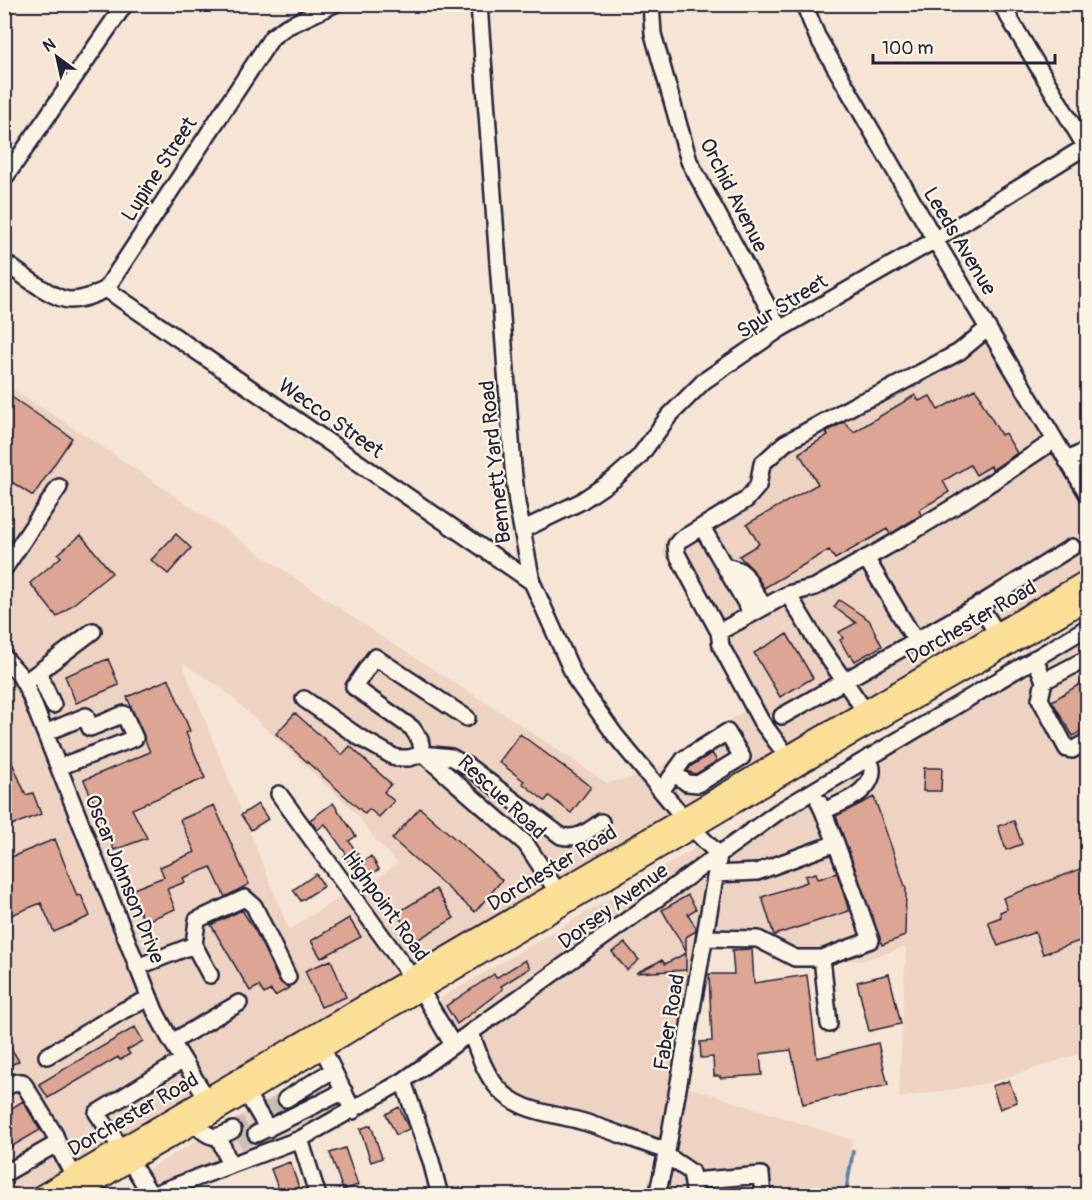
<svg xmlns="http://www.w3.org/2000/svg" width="1092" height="1200" viewBox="0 0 1092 1200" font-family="Pangolin,sans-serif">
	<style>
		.built { fill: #eed2c2; fill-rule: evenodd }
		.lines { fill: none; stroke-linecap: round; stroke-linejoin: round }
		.stream { stroke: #6084a3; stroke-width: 4 }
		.building { fill: #dca594; stroke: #22223b; stroke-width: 1.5 }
		.minor-tunnel { stroke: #ccbeb6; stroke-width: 15; stroke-dasharray: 15 8; stroke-linecap: butt }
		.minor-casing { stroke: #22223b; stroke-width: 20 }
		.major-casing { stroke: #22223b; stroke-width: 22 }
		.minor { stroke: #fcf5e5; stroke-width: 15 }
		.major { stroke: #fbdf96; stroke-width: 18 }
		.labels { text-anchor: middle; stroke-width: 4.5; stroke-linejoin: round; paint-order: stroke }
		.street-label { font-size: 21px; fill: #22223b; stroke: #fcf5e5 }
	</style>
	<rect width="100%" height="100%" fill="#f6e5d5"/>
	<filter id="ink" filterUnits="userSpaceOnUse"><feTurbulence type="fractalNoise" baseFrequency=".0167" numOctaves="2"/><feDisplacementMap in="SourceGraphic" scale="12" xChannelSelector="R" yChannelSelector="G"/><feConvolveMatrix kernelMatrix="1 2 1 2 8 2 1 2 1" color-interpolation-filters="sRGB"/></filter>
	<g filter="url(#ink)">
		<path class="built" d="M985,324L1077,477L1087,471V568L83,1162L22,1195H5L4,384L94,441L382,637L507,716L607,783L649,774L751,707L663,551L665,538L745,487L753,458ZM182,663L222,688L355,812L379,844L398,863L354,897L349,891L289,930Z
			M1087,627V1051L989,1083L899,1098L906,947L861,961L822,958H795L758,939L705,938L679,1084L852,1140L842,1195H657L667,1151L511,1099L471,1034L460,1041L444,1014L440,1005L441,998L706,842L719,855Z
			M330,1063L353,1111L151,1195L139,1175Z"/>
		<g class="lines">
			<path class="stream" d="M845,1196L853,1151"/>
		</g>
		<path class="building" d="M975,389L982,398L980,399L1001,435L1005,433L1017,453L992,470L991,466L976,475L970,465L943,481L949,492L919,510L921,515L892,533L890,534L887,529L835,559L829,550L764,588L753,570L739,556L759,544L747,524L818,484L799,453L828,435L826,432L844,422L854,432L915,395L919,401L930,396L938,410Z
			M4,392L72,438L33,496L4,477Z
			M176,534L191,548L168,574L151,560Z
			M81,535L112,573L57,617L30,583L61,557L58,554Z
			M839,600L869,620L882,646L855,661L851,655L849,656L840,640L843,638L839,632L856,623L834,607Z
			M787,634L813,678L780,697L754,653Z
			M108,659L119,685L76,703L65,676Z
			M169,679L190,731L186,733L205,778L132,809L147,838L114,850L84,780L150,752L127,697Z
			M1088,679V726L1073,736L1052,701Z
			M295,713L342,755L350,746L391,784L384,792L394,801L379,817L369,809L365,814L276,734Z
			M520,734L591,787L571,813L549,796L545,801L522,783L524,781L499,762Z
			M4,744L26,795L33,793L41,814L4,828Z
			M712,753L717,761L696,774L689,772L688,770L691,766Z
			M924,768H942L941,791H923Z
			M874,797L906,889L905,936L882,945L836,816Z
			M333,803L356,836L349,841L363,862L371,856L379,869L362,881L344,856L347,855L325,824L317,830L310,820Z
			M258,804L268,819L251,830L241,815Z
			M214,805L249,884L225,897L211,867L183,878L185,882L167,889L175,909L144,922L131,890L164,877L160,867L195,852L180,820Z
			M420,808L502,880L475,912L392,839Z
			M1014,821L1022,844L1006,850L998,826Z
			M55,839L77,896L81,895L90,916L54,932L41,903L4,918V860Z
			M1088,866V938L1043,954L1035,932L998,946L988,922L1001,917L1000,912L1007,909L1003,898Z
			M816,873L818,879L837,873L849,911L774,935L762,897L807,882L805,876Z
			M316,874L324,886L301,901L293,890Z
			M436,889L454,918L414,942L397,913Z
			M688,895L696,909L688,914L696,928V931L686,937V951L662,910Z
			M242,910L256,932L279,981L289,988L275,996L271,990L264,994L259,986L250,991L211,925Z
			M349,918L361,937L321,958L311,941Z
			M625,943L639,960L627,970L612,952Z
			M752,949L754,983L807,975L817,1058L878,1043L888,1085L803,1104L791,1050L760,1054L762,1075L720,1078V1076H714L713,1057L701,1058L700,1042L712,1041L709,974H734L732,950Z
			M686,953V970L636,973L662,960L665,964Z
			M331,960L346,997L321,1007L305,971Z
			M525,960L530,968L501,986L503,989L457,1024L446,1006L494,974L496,978Z
			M889,974L901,1024L869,1031L857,982Z
			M135,1027L143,1041L127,1050L130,1054L120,1060L118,1057L48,1098L39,1084Z
			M4,1037L19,1061L4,1069Z
			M1009,1081L1017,1102L1000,1109L992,1086Z
			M23,1101L40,1130L4,1151V1113Z
			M399,1107L409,1129L396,1135L386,1114Z
			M371,1125L382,1158L371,1162L360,1129Z
			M345,1148L358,1185L343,1190L330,1153Z
			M290,1162L302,1196H281L271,1169Z"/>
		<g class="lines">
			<path class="minor-tunnel" d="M267,1110L286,1099
				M233,1130L250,1121
				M239,1142L256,1134"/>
			<g class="minor-casing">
				<path id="minor" d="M479,4L513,467L517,503L532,582L576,680L615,735L693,829L719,855
					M651,4L653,34L689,161L780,329
					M804,4L817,36L935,240L1088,495
					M1001,4L1085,146
					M4,179L125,4
					M4,262C19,272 53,300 70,300C83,300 95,295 106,289L272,37L286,27L335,4
					M106,289L532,582
					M1067,461L1088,449
					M702,527L752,614
					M522,530L580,502L614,479L639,457L669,416L704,381L780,329L935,240L1088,145
					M866,558L915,640
					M725,566L739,570L745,575L764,607
					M4,569L59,487
					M788,594L814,637L865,711
					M979,605L1072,547
					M719,632L677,554L676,545L680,540L746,500L758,486L762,464L785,443L860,402L880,394L959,352L988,328
					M4,657L19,674L28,690L155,1011L169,1037L212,1107
					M1035,658L1044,681L1040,699L1067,749L1072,750L1088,741
					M39,674L53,705
					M1044,681L1088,658
					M24,683L93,631
					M304,699L359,737L396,758H409L423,754L451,757L469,767L561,836C577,840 587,832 601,822
					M782,716L979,605L997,633
					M45,733L86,716L90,728L124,714L135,738L59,767
					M423,754L420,740L412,728L354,687L375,657L467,718
					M423,754L526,844L563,900
					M787,756L761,721L721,646L719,632L788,594L815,587L897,541L960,503L1055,440
					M662,790L684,759L727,732L742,757L698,784L687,783L674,773
					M279,794L421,990L453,1045
					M819,802L823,811C839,804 870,794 872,772C873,768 870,762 869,757
					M716,874L757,872L836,843L823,811
					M705,938L758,939L795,958H822L871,940L836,843
					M194,945L197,920L245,898L254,906L288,977
					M822,958L829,1024
					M137,967L194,945L210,975
					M471,1033C478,1051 484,1072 497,1087C519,1113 554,1113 584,1122C612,1131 640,1142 667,1151
					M172,1042L239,1003
					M323,1049L353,1111
					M47,1056L124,1010L150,998
					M183,1060L97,1113L130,1161L151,1195L300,1139L403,1081L778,812L1088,627
					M403,1081L431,1161L440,1196
					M4,1088L17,1082H22L25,1086L55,1135L60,1150L79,1186
					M247,1094L268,1129
					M286,1099L333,1070
					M324,1101L344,1091
					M195,1124C211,1139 214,1140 233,1130
					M256,1134L317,1104
					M219,1137L230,1165
					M300,1139L318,1196
					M666,1155L691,1172L695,1196
					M4,1174L58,1143
					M693,1181L761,1175L763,1196
					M657,1196L667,1151L719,855"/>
			</g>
			<g class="major-casing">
				<path id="major" d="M39,1196L1088,579
					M75,1196L130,1161L216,1112L798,766L1088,600"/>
			</g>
			<use href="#minor" class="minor"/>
			<use href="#major" class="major"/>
		</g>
	</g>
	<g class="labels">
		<g class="street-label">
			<text transform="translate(159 169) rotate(-57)" y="7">Lupine Street</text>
			<text transform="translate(734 195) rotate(63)" y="7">Orchid Avenue</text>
			<text transform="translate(960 241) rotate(59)" y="7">Leeds Avenue</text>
			<text transform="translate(782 306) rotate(-32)" y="7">Spur Street</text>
			<text transform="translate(331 418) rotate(35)" y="7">Wecco Street</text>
			<text transform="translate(495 462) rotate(-96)" y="7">Bennett Yard Road</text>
			<text transform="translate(971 622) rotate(-30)" y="7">Dorchester Road</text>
			<text transform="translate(502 797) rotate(43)" y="7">Rescue Road</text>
			<text transform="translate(552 868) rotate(-31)" y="7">Dorchester Road</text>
			<text transform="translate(125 879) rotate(68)" y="7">Oscar Johnson Drive</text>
			<text transform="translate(386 906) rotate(54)" y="7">Highpoint Road</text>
			<text transform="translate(613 906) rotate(-36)" y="7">Dorsey Avenue</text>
			<text transform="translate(669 1022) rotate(-80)" y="7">Faber Road</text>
			<text transform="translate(133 1114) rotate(-30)" y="7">Dorchester Road</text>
		</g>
	</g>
	<rect width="1092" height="1200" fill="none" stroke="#fcf5e5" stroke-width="24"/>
	<rect x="12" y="12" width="1068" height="1176" fill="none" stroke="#22223b" stroke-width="2" filter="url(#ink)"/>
	<g transform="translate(57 57) rotate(327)" stroke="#fcf5e5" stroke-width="4.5" paint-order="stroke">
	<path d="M0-4.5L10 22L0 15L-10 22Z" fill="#22223b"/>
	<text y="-9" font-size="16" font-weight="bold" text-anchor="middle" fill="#22223b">N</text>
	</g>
	<path d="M873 54v9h182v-9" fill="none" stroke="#22223b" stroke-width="3"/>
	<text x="882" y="54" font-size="18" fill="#22223b" stroke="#fcf5e5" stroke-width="4.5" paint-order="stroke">100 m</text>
</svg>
